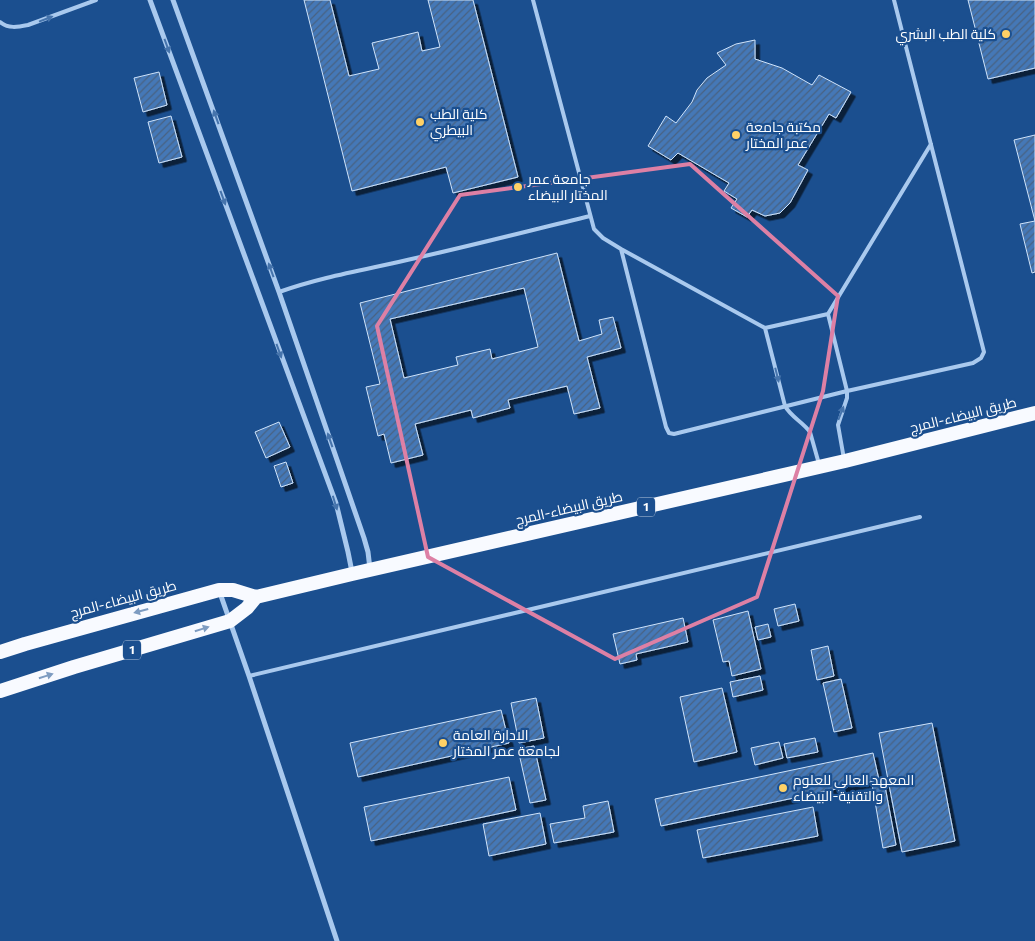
<svg xmlns="http://www.w3.org/2000/svg" width="1035" height="941" viewBox="0 0 1035 941" font-family="Commissioner,Cairo,sans-serif">
	<style>
		.building { fill: url(#building-hatch); stroke: #cfe3fa; fill-rule: evenodd; filter: url(#shadow) }
		.lines { fill: none; stroke-linecap: round; stroke-linejoin: round }
		.service { stroke: #a9c9ee; stroke-width: 4 }
		.minor { stroke: #a9c9ee; stroke-width: 5 }
		.trunk { stroke: #f8faff; stroke-width: 14 }
		.oneway { fill: #4674ac }
		.oneway2 { fill: #7e9cc1 }
		.marked { fill: none; stroke: #dd80a5; stroke-width: 4; stroke-linejoin: round }
		.poi-dot { fill: #ffd166; stroke: #1b4f8f; stroke-width: 2 }
		.labels { text-anchor: middle; stroke-width: 4.5; stroke-linejoin: round; paint-order: stroke }
		.shield { fill: #1b4f8f; stroke: #bbcadd; stroke-width: 1 }
		.shield-label { font-size: 12px; font-weight: bold; fill: #fff }
		.poi-label { font-size: 14px; fill: #fff; stroke: #1b4f8f; text-anchor: start }
		.street-label { font-size: 14px; fill: #fff; stroke: #1b4f8f }
	</style>
	<defs>
		<pattern id="building-hatch" width="6" height="6" patternUnits="userSpaceOnUse" patternTransform="scale(1.25)"><rect width="6" height="6" fill="#4478b7"/><path d="M-1 1l2-2M0 6l6-6M5 7l2-2" fill="none" stroke="#486282"/></pattern>
		<filter id="shadow"><feDropShadow dx="4.5" dy="4.5" stdDeviation="0" flood-color="#0009"/></filter>
	</defs>
	<rect width="100%" height="100%" fill="#1b4f8f"/>
	<path class="building" d="M304,0H330L349,76L379,69L372,43L418,32L422,51L440,47L428,0H473L518,177L453,193L446,167L352,191Z
		M968,0H1035V68L988,79Z
		M755,40V59L782,68L812,85L819,75L851,92L836,118L829,114L798,165L808,170L790,203L780,213L765,216L752,210L747,217L731,208L737,199L724,191L729,183L678,153L671,160L648,146L666,116L676,123L692,102L697,90L707,78L726,65L717,53L736,44Z
		M159,72L167,105L143,112L134,78Z
		M171,116L182,157L159,163L148,122Z
		M1035,135V272L1032,273L1020,224L1035,221L1014,140Z
		M557,253L579,341L602,334L599,320L613,317L621,348L587,357L600,408L574,414L567,386L508,400L510,408L473,418L471,410L415,424L423,455L391,463L384,434L378,436L366,387L380,384L360,303ZM524,288L538,347L492,359L490,349L456,357L458,365L404,378L390,319Z
		M279,422L290,447L266,458L255,432Z
		M286,462L293,483L281,487L274,466Z
		M795,604L799,621L778,626L774,609Z
		M748,611L761,669L732,676L729,661L723,662L713,620Z
		M683,618L688,642L636,654L637,660L620,664L613,634Z
		M768,624L771,637L758,640L755,627Z
		M828,646L834,676L817,680L811,650Z
		M760,676L763,690L733,697L730,682Z
		M841,679L852,728L834,732L823,683Z
		M722,688L737,752L694,762L680,697Z
		M536,698L544,738L519,743L511,703Z
		M501,710L509,743L358,777L350,743Z
		M932,723L955,841L902,852L879,733Z
		M815,738L818,752L787,758L784,744Z
		M779,742L783,758L755,765L751,748Z
		M534,746L546,800L530,803L518,749Z
		M873,753L879,780L661,826L655,799Z
		M509,777L516,810L371,841L364,807Z
		M884,781L896,845L883,848L872,784Z
		M608,801L614,832L554,843L550,824L585,818L583,806Z
		M813,807L818,836L703,858L697,830Z
		M540,813L546,844L489,856L483,824Z"/>
	<g class="lines">
		<path class="service" d="M533,0L594,229L603,238L621,249L765,328L828,314L931,144
			M0,22C8,29 18,27 28,25L96,0
			M621,249L666,427L669,433L674,434L847,391L973,363L981,358L984,352L894,0
			M279,292C324,276 370,269 416,258C474,245 532,230 590,216
			M828,314L847,391V398L838,425L844,459
			M765,328L785,406C791,417 803,422 810,432L819,464
			M249,676L920,517"/>
		<path class="minor" d="M150,0L336,503L348,552L352,572
			M173,0L279,292L364,538L368,552L370,569
			M220,593L249,676L337,941"/>
		<path class="trunk" d="M0,652L25,644L219,590H233L256,597L352,574L845,461L1035,413
			M0,691L74,667L230,621L247,608L256,597"/>
	</g>
	<defs><path id="oneway-solid" d="M-6-.8H1V-3.2L6.5 0L1 3.2V.8H-6Z" transform="scale(1.25)"/></defs>
	<g class="oneway">
		<use href="#oneway-solid" transform="translate(46 19) rotate(-21)"/>
		<use href="#oneway-solid" transform="translate(167 46) rotate(70)"/>
		<use href="#oneway-solid" transform="translate(216 117) rotate(-110)"/>
		<use href="#oneway-solid" transform="translate(223 198) rotate(70)"/>
		<use href="#oneway-solid" transform="translate(271 270) rotate(-110)"/>
		<use href="#oneway-solid" transform="translate(279 351) rotate(70)"/>
		<use href="#oneway-solid" transform="translate(777 375) rotate(76)"/>
		<use href="#oneway-solid" transform="translate(841 413) rotate(-69)"/>
		<use href="#oneway-solid" transform="translate(330 440) rotate(-109)"/>
		<use href="#oneway-solid" transform="translate(335 503) rotate(73)"/>
	</g>
	<g class="oneway2">
		<use href="#oneway-solid" transform="translate(141 611) rotate(165)"/>
		<use href="#oneway-solid" transform="translate(202 629) rotate(-17)"/>
		<use href="#oneway-solid" transform="translate(46 676) rotate(-18)"/>
	</g>
	<path class="marked" d="M690,164L838,296L823,391L757,597L615,659L428,557L377,326L460,195Z"/>
	<g class="poi-dot">
		<circle cx="1006" cy="34" r="5"/>
		<circle cx="420" cy="122" r="5"/>
		<circle cx="736" cy="135" r="5"/>
		<circle cx="518" cy="187" r="5"/>
		<circle cx="443" cy="743" r="5"/>
		<circle cx="783" cy="788" r="5"/>
	</g>
	<g class="labels">
		<g class="shield">
			<rect x="637" y="497.5" width="18" height="19" rx="4"/>
			<rect x="123" y="640.5" width="18" height="19" rx="4"/>
		</g>
		<g class="shield-label">
			<text x="646" y="511">1</text>
			<text x="132" y="654">1</text>
		</g>
		<g class="poi-label">
			<text x="996" y="39" text-anchor="end">كلية الطب البشري</text>
			<text x="430" y="119">كلية الطب<tspan x="430" dy="16">البيطري</tspan></text>
			<text x="746" y="132">مكتبة جامعة<tspan x="746" dy="16">عمر المختار</tspan></text>
			<text x="528" y="184">جامعة عمر<tspan x="528" dy="16">المختار البيضاء</tspan></text>
			<text x="453" y="740">الادارة العامة<tspan x="453" dy="16">لجامعة عمر المختار</tspan></text>
			<text x="793" y="785">المعهد العالي للعلوم<tspan x="793" dy="16">والتقنية-البيضاء</tspan></text>
		</g>
		<g class="street-label">
			<text transform="translate(963 415) rotate(-14)" y="5">طريق البيضاء-المرج</text>
			<text transform="translate(569 508) rotate(-13)" y="5">طريق البيضاء-المرج</text>
			<text transform="translate(123 599) rotate(-15)" y="5">طريق البيضاء-المرج</text>
		</g>
	</g>
</svg>
